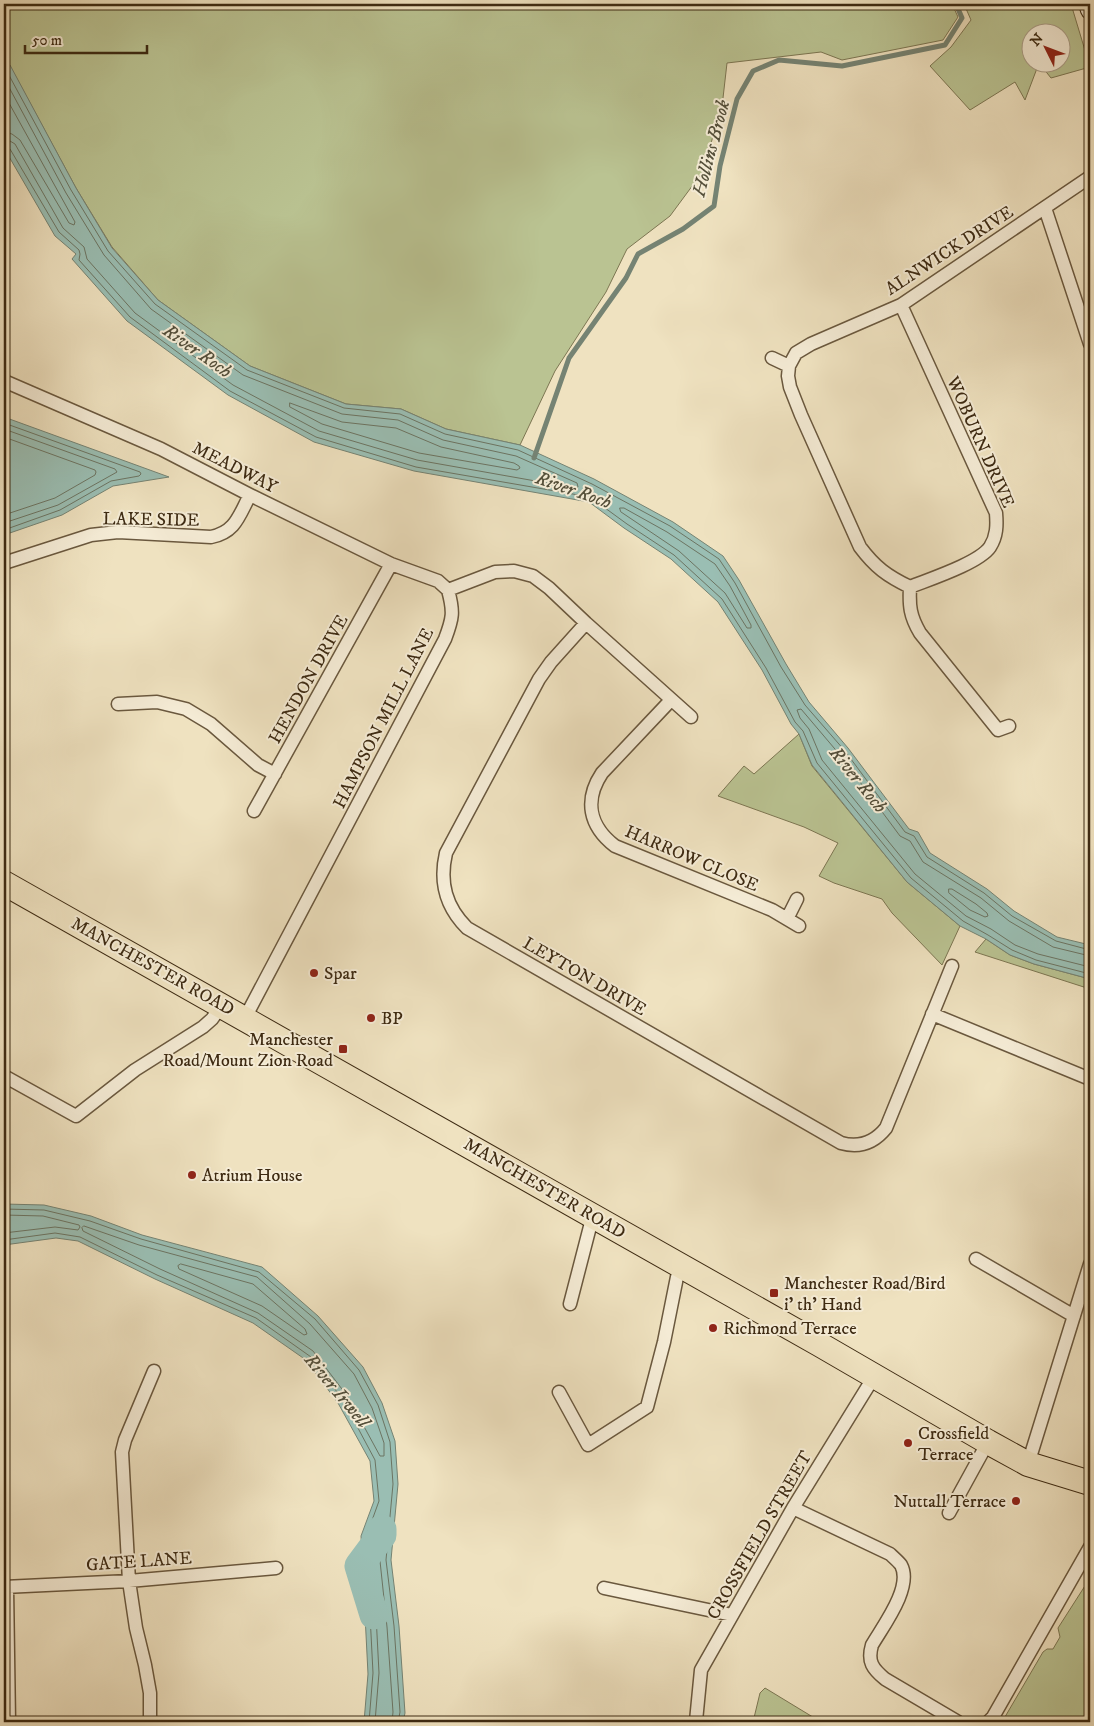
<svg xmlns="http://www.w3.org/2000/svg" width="1094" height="1726" viewBox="0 0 1094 1726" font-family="'IM FELL DW Pica',serif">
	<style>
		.green { fill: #bac392; stroke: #7c7652; fill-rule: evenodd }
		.water { fill: #9abeb3; stroke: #758373 }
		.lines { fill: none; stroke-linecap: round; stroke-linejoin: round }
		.shore { stroke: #6c7462; stroke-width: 1 }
		.stream { stroke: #758373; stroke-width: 5 }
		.river { stroke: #9abeb3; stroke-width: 29 }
		.street-casing { stroke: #6a583e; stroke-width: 15 }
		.secondary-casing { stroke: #3d2a12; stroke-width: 20 }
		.highway-casing { stroke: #3d2a12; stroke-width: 26 }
		.street { stroke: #f5ecd6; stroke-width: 12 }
		.secondary { stroke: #f5ecd6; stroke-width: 18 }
		.highway { stroke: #efe2c0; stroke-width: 24 }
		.poi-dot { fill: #8f2418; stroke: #f5ecd6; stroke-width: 2 }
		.labels { text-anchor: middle; stroke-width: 4; stroke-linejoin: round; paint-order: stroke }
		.street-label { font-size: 18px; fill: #3d2a12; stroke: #f5ecd6 }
		.poi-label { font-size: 18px; fill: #3d2a12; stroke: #f5ecd6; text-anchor: start }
		.water-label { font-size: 19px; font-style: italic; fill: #544f3a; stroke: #f5ecd6 }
	</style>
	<rect width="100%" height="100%" fill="#efe2c0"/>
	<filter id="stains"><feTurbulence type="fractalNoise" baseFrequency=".004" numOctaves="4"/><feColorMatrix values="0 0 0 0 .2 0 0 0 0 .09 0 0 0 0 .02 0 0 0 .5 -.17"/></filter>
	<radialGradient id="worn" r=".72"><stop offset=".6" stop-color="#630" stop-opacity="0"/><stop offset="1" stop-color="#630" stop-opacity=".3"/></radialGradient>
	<path class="green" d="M4,4H952L958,17L943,40L842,60L821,52L727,63L723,98L704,170L670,216L627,249L606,292L555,371L520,445L446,429L401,409L346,404L250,366L158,300L112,247L76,188L10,66L4,59Z
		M964,4H1071L1090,67L1051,78L1039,63L1025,100L1015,82L970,110L930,66L951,47L971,20ZM1062,32V62H1032V32Z
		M799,734L812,766L907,882L960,926L942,965L892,913L882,899L834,883L819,876L838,843L804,827L718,796L744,766L754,774Z
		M986,939L1010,955L1034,964L1090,979V989L975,952Z
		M1090,1578V1722H1002L1043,1652L1047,1649H1053L1060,1637L1058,1628Z
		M765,1688L821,1722H753L760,1693Z"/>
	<path class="water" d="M4,59L10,65L76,188L112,248L158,300L250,366L346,404L401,409L446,429L520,445L594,479L673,522L723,556L739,580L786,664L809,702L848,748L909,829L918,832L930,853L987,889L1014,911L1057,937L1090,945V979L1034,964L1010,955L986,939L960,926L907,882L812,765L799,734L791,724L762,670L718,602L671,559L624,528L589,502L414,471L314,442L228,395L127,321L72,259L76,254L55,236L4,148Z
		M4,417L169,477L113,486L62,515L4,535Z
		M4,1204L44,1205L91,1216L142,1235L262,1267L318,1316L363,1367L382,1403L395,1441L398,1484L391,1560L399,1626L405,1713L403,1722H364L368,1674L361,1536L374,1501L370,1461L338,1403L306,1360L253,1323L155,1279L78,1241L56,1238L4,1245Z"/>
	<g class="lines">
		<path class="shore" d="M4,66L71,190L108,251L155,304L247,370L344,408L400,414L445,434L518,450L592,484L670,526L719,559L735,583L781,667L805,705L845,751L905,832L914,836L927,857L984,893L1012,916L1056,941L1090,950
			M4,78L66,193L104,255L151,309L243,375L342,414L398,420L443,440L516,456L577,483L578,487L575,488L417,460L319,431L233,385L135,313L87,259L84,247L63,228L15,144L10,141L4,140
			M4,94L75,222L74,225L69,223L20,140L12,134L4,132
			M4,146L10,149L59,232L79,250L80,254L79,260L130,317L230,391L316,437L416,467L590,497L627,524L674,555L722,599L766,668L795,722L803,731L817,763L911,878L963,921L988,935L1012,950L1036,960L1090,974
			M290,403L342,422L396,428L441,447L514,463L519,466L520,468L517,470L419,453L322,424L290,407Z
			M4,423L140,472L141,474L139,476L111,481L60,510L4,530
			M4,429L115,469L117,472L58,505L4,523
			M4,437L95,470L96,472L95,475L55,498L4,515
			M620,508H624L667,532L715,564L730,586L751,625V628H747L725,593L679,551L621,512Z
			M949,889H952L976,904L987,913L988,916L985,917L970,910L949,893Z
			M1090,956L1053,947L1009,921L981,898L923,862L910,841L900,836L840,755L801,709L797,710L800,718L809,729L822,760L915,874L966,916L991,929L1015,945L1038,954L1090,967
			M4,1209L44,1210L90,1221L141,1239L259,1272L315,1319L359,1370L378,1405L390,1442L393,1484L386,1560L394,1626L400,1712L398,1722
			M4,1215L43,1216L79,1225L80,1227L78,1230L55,1227L4,1233
			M84,1226L139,1245L257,1277L310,1324L354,1374L372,1408L384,1443V1456H380L348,1397L313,1351L258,1313L160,1269L83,1231L82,1228Z
			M4,1240L55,1233L80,1237L157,1275L256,1318L311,1357L343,1400L375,1460L379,1501L366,1537L373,1673L369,1722
			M181,1264L253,1284L305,1329L307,1334L304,1335L262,1306L179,1269L178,1266Z
			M375,1722L379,1673L372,1538L378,1522L380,1521L383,1524L380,1561L387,1627L393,1712L392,1722"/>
		<path class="stream" d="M534,458L569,358L626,278L638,254L683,229L714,206L720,166L737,99L753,71L779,60L842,66L945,45L962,18L956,4"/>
		<path class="river" d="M374,1615L359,1566L382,1535V1529"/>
		<g class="street-casing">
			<path id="street" d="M1045,208L1090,344
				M901,305L996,513C997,525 997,536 990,547C979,563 930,579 910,587C887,576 875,567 860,547L801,415L790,387L788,376L789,366L796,353L811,344L901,305L1090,177
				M772,358L789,366
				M4,381L161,449L250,495L391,564L438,581L448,590
				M4,563L91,535L118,532L211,537C236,532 239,515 250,495
				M910,587C909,606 910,616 920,633L998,730L1009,726
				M448,590L495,572L514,571L533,576L549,588L586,623L691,717
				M586,623L551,662L539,679L446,853C439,883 446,907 467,928L841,1143C859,1148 874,1143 886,1128L952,966
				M671,700L602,773C584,800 589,826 615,846L772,910L799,926
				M118,704L157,702L186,709L211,724L258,765L275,774
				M254,811L391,564
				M787,919L797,899
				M932,1014L1090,1079
				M245,1018L445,639C453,618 454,612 448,590
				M4,1076L76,1116L135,1070L203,1027L212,1019L222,1005
				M976,1259L1074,1316
				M570,1304L593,1215
				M559,1392L588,1445L647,1407L664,1342L677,1277L683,1267
				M1028,1464L1090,1264
				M793,1508L890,1554C893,1557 898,1561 901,1565C913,1587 883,1626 872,1645C867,1662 873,1669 885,1679L958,1722
				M949,1513L988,1442
				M4,1587L129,1581L276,1568
				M7,1587L9,1722
				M604,1588L732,1615
				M696,1721L701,1670L793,1508L875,1375
				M150,1722V1693L145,1665L136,1628L129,1581L122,1452L125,1440L154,1371
				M988,1722L993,1717L1090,1547"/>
		</g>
		<g class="secondary-casing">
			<path id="secondary" d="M1088,4L1090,10"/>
		</g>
		<g class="highway-casing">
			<path id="highway" d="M4,883L819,1344L988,1442L1028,1464L1090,1483"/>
		</g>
		<use href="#street" class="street"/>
		<use href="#secondary" class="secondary"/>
		<use href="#highway" class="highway"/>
	</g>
	<g class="poi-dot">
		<circle cx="314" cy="973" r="5"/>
		<circle cx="371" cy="1018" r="5"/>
		<rect x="338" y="1044" width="10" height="10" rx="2.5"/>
		<circle cx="192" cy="1175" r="5"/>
		<rect x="769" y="1288" width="10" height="10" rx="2.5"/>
		<circle cx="713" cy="1328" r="5"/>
		<circle cx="908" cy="1443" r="5"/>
		<circle cx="1016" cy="1501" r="5"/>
	</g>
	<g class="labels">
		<g class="street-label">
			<text transform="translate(949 250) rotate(-33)" y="6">ALNWICK DRIVE</text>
			<text transform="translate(981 442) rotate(66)" y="6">WOBURN DRIVE</text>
			<text transform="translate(235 467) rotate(27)" y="6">MEADWAY</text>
			<text transform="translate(151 519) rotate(1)" y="6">LAKE SIDE</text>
			<text transform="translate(308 679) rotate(-61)" y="6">HENDON DRIVE</text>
			<text transform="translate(383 718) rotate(-63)" y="6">HAMPSON MILL LANE</text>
			<text transform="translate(692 858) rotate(23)" y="6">HARROW CLOSE</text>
			<text transform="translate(153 966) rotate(29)" y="6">MANCHESTER ROAD</text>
			<text transform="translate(585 976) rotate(30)" y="6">LEYTON DRIVE</text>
			<text transform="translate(545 1188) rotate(30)" y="6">MANCHESTER ROAD</text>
			<text transform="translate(759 1535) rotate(-60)" y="6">CROSSFIELD STREET</text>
			<text transform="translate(139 1561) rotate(-4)" y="6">GATE LANE</text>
		</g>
		<g class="poi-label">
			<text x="324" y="979">Spar</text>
			<text x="381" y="1024">BP</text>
			<text x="333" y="1045" text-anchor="end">Manchester<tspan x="333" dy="21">Road/Mount Zion Road</tspan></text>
			<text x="202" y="1181">Atrium House</text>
			<text x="784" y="1289">Manchester Road/Bird<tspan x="784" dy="21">i' th' Hand</tspan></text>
			<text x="723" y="1334">Richmond Terrace</text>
			<text x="918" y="1439">Crossfield<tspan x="918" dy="21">Terrace</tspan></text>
			<text x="1006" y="1507" text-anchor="end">Nuttall Terrace</text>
		</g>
		<g class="water-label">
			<text transform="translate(710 148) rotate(-75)" y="7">Hollins Brook</text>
			<text transform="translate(198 350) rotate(35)" y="7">River Roch</text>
			<text transform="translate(574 489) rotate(19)" y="7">River Roch</text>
			<text transform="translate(859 779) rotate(51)" y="7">River Roch</text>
			<text transform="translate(338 1390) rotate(50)" y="7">River Irwell</text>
		</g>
	</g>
	<rect width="1094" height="1726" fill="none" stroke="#efe2c0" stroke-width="20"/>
	<rect x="5" y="5" width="1084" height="1716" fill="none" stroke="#3d2a12" stroke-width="2.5"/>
	<rect x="10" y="10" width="1074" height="1706" fill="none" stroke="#3d2a12"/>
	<g transform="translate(1046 48) rotate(312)"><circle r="24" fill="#f5ecd6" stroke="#ab9e88"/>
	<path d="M0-4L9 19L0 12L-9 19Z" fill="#8f2418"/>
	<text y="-8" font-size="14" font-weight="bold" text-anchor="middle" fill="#3d2a12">N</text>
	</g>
	<path d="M25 45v8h122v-8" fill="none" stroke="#3d2a12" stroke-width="2.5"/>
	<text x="32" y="45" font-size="15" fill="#3d2a12" stroke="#f5ecd6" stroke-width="4" paint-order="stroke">50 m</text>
	<rect width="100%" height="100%" filter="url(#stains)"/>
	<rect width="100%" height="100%" fill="url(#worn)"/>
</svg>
